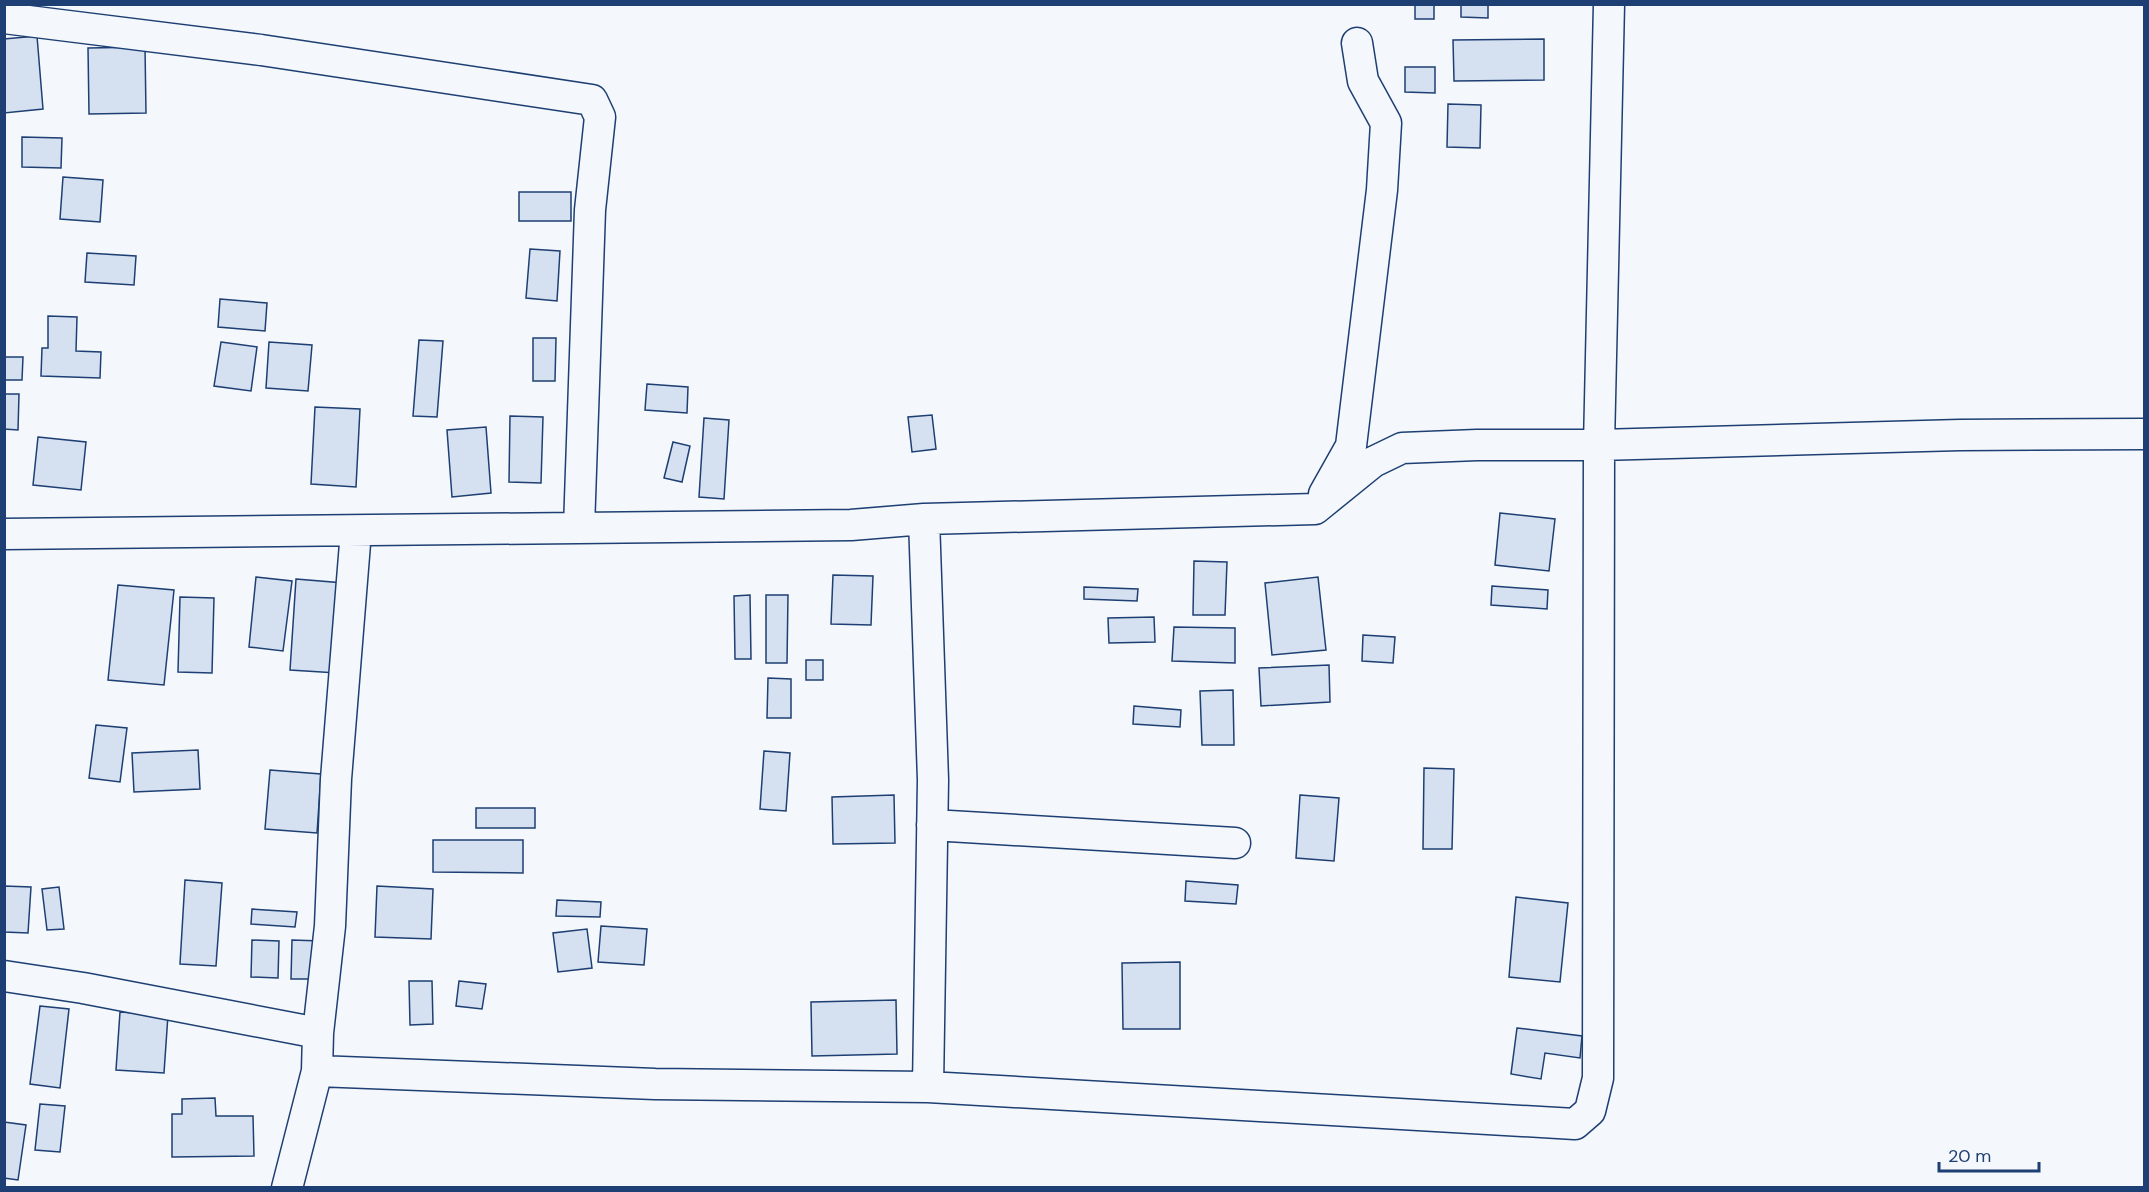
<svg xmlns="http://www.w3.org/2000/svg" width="2149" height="1192" viewBox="0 0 2149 1192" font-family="'DM Sans',sans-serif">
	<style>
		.building { fill: #d5e0f0; stroke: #1d3f73; stroke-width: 1.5 }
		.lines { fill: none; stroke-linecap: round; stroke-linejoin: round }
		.minor-casing { stroke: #1d3f73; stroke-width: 33 }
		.minor { stroke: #f4f7fb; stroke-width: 30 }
	</style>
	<rect width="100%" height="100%" fill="#f4f7fb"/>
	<path class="building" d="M1415,4H1434V19H1415Z
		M1461,4H1488V18L1461,17Z
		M37,36L43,109L4,113V39Z
		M1544,39V80L1454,81L1453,40Z
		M145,47L146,113L89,114L88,48Z
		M1405,67H1435V93L1405,92Z
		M1448,104L1481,105L1480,148L1447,147Z
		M22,137L62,138L61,168L22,167Z
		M63,177L103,180L100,222L60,219Z
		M519,192H571V221H519Z
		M530,249L560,251L557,301L526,298Z
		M87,253L136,256L134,285L85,282Z
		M220,299L267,303L265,331L218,327Z
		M48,316L77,317L76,351L101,352L100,378L41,376L42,348H48Z
		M533,338H556L555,381H533Z
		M419,340L443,341L437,417L413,416Z
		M221,342L257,347L251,391L214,386Z
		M269,342L312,345L308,391L266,388Z
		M4,357H23L22,380H4Z
		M647,384L688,387L687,413L645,410Z
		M4,394H19L18,430L4,429Z
		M315,407L360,409L356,487L311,484Z
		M932,415L936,449L912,452L908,417Z
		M510,416L543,417L541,483L509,482Z
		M704,418L729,420L724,499L699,497Z
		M486,427L491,493L452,497L447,430Z
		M38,437L86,442L81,490L33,485Z
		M673,442L690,446L682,482L664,478Z
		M1500,513L1555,519L1549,571L1495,565Z
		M1194,561L1227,562L1225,615H1193Z
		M833,575L873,576L871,625L831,624Z
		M256,577L292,581L283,651L249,647Z
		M1318,577L1326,650L1272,655L1265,583Z
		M296,579L344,583L337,673L290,670Z
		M118,585L174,590L164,685L108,680Z
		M1492,586L1548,590L1547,609L1491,605Z
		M1084,587L1138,589L1137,601L1084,599Z
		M750,595L751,659H735L734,596Z
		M766,595H788L787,663H766Z
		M180,597L214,598L212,673L178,672Z
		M1154,617L1155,642L1109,643L1108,618Z
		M1174,627L1235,628V663L1172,661Z
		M1363,635L1395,637L1393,663L1362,661Z
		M806,660H823V680H806Z
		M1329,665L1330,702L1261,706L1259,668Z
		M768,678L791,679V718H767Z
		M1233,690L1234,745H1202L1200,691Z
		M1134,706L1181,710L1180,727L1133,724Z
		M96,725L127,728L120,782L89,778Z
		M198,750L200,789L134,792L132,753Z
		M764,751L790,753L786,811L760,809Z
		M1424,768L1454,769L1452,849H1423Z
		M270,770L321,774L317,833L265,829Z
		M894,795L895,843L833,844L832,797Z
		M1300,795L1339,798L1334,861L1296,858Z
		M476,808H535V828H476Z
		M433,840H523V873L433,872Z
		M185,880L222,883L216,966L180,964Z
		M1186,881L1238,885L1236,904L1185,901Z
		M4,886L31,887L28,933L4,932Z
		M377,886L433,889L431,939L375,937Z
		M59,887L64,929L47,930L42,889Z
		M1516,897L1568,903L1560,982L1509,977Z
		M557,900L601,902L600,917L556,916Z
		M252,909L297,912L295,927L251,924Z
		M601,926L647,929L644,965L598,962Z
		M587,929L592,968L558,972L553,933Z
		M252,940L279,941L278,978L251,977Z
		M292,940L321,941L320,979H291Z
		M1180,962V1029H1123L1122,963Z
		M409,981H432L433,1024L410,1025Z
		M459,981L486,984L482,1009L456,1006Z
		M896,1000L897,1054L812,1056L811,1002Z
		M40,1006L69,1009L60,1088L30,1084Z
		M120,1012L168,1015L164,1073L116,1070Z
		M1517,1028L1582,1036L1580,1058L1545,1053L1541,1079L1511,1074Z
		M215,1098L216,1116H253L254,1156L172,1157V1114H182V1099Z
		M40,1104L65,1106L60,1152L35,1150Z
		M4,1122L26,1125L18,1180L4,1178Z"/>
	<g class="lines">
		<g class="minor-casing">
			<path id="minor" d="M4,18L261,50L592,100L600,117L590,210L579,528
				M1324,494L1351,446L1382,190L1386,123L1363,81L1357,43
				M924,519L933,780L928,1087
				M4,534L851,525L924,519L1315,509L1373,462L1402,448L1477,445H1599L1960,435L2144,434
				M932,825L1235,843
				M4,976L83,988L318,1033
				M317,1071L655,1084L928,1087L1575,1124L1590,1111L1598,1078L1599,445L1609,4
				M287,1188L317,1071L318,1033L330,926L336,779L356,531"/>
		</g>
		<use href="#minor" class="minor"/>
	</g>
	<rect width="2149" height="1192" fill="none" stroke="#1d3f73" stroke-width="12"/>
	<path d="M1939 1162v9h100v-9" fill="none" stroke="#1d3f73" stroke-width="3"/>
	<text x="1948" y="1162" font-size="18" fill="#1d3f73" stroke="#f4f7fb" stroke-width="4.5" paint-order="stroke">20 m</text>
</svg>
